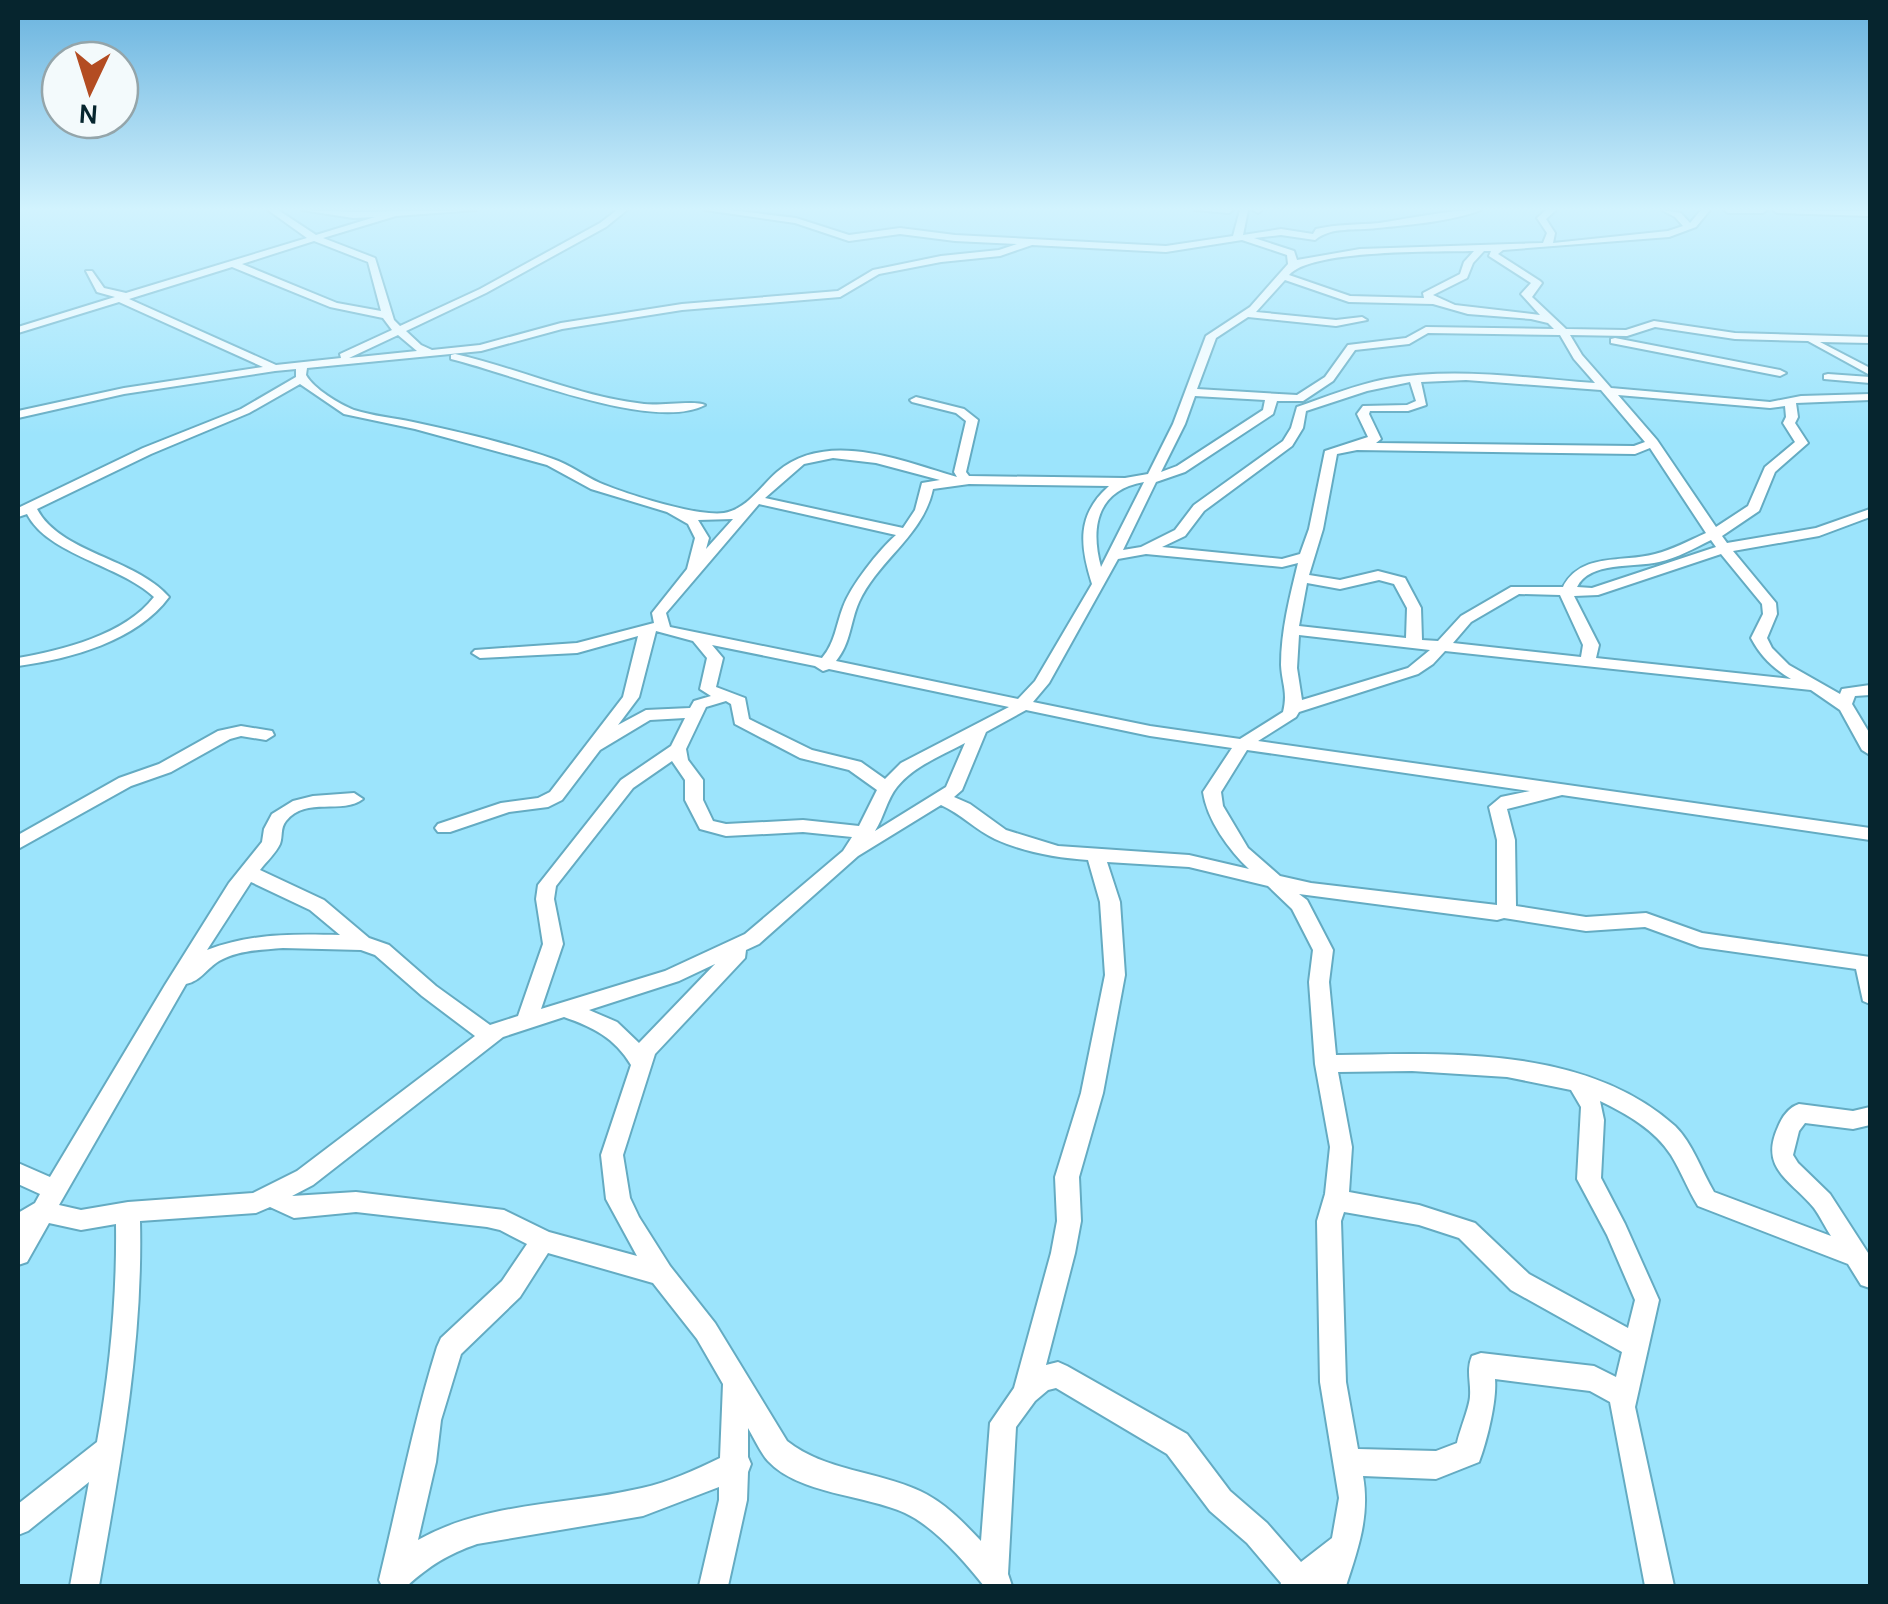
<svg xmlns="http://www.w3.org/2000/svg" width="1888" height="1604" viewBox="0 0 1888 1604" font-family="Karla,sans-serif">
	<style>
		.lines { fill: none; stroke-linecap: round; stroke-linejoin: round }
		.street-casing { stroke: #64abc2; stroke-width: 4 }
		.street { fill: #fff; fill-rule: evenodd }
	</style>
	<rect width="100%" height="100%" fill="#9ce4fc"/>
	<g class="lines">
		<g class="street-casing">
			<path id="street" d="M268,210H278L316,235L375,217L353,218L302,210L353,212L476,210L396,216L323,238L375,258L394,320L400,326L480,289L600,223L617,210H627L606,227L486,293L406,331L421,345L432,350L480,345L561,323L682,304L838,291L873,270L941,256L999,250L1017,244L955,241L900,234L849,241L795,223L705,210H730L796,218L849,235L900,228L955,235L1166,246L1233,236L1240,210H1248L1243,235L1281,229L1313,234L1316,229C1337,224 1357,225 1379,223C1413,218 1447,210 1481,210C1454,221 1407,225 1377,228C1355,231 1332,226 1315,240L1281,235L1254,238L1294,251L1297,260L1360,249L1543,243L1547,233L1537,218L1546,210H1556L1546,219L1555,233L1553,243L1668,231L1683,226L1675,217L1662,210L1681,213L1690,223L1701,210H1710L1696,227L1669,237L1503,250L1498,254L1540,281L1542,283L1532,297L1566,329L1626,330L1654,321L1735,333L1870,337V343L1820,342L1870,368V375L1808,341L1735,339L1655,327L1627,336L1570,335L1582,355L1611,388L1770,402L1801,396L1870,394V400L1796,403L1798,417L1795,423L1808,443L1775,472L1759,511L1722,536L1727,543L1816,528L1870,509V517L1819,536L1733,551L1776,603L1777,614L1767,638L1772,648L1789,665L1840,694L1842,689L1870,685V695L1855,696L1852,704L1870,734V755L1862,750L1840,710L1811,690L1445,651L1433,664L1418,674L1299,712L1296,717L1258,741L1870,828V840L1562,795L1507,809L1515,840L1516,906L1586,917L1646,913L1702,933L1870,957V1004L1863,1001L1856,969L1700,947L1645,927L1586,931L1504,918L1497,920L1299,894L1307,900L1333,950L1329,982L1336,1055C1447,1053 1586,1046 1675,1126C1693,1144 1701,1170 1714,1192L1831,1236C1825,1227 1820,1216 1814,1208C1791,1180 1759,1169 1778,1127C1782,1117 1789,1107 1799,1104L1853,1111L1870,1107V1125L1853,1129L1805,1123L1799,1131L1793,1155L1798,1163L1830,1194L1870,1256V1288L1861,1285L1848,1264L1698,1206C1688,1190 1681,1171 1671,1155C1655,1130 1627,1114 1600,1101L1604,1120L1601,1178L1625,1224L1659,1300L1635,1407L1674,1586H1645L1610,1402L1590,1391L1495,1379C1497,1400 1487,1441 1479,1462L1436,1479L1363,1476C1370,1516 1358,1549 1346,1586H1280L1281,1583L1247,1543L1210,1511L1167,1454L1056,1388L1048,1390L1035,1401L1016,1427L1008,1574L1012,1586H984C964,1561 935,1527 905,1513C866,1495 798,1494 768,1461C760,1452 754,1438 748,1428V1457L751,1464L748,1472L747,1500L728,1586H699L719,1500V1487L643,1516L477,1544C448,1554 429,1566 407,1586H382L379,1580C398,1502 413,1424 437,1347L441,1338L502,1281L527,1244L500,1230L487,1227L356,1212L294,1218L270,1207L256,1213L140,1221C143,1345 120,1465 99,1586H70L89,1482L28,1531L18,1535V1504L97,1442C110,1370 117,1297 116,1224L81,1230L49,1223L27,1262L18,1265V1213L35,1203L40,1194L18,1184V1163L50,1177L165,985L229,883L262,842L264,829L272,814L293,801L313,796L354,793L363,799C343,815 306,796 286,821C280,828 283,836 280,844C276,853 266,862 260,870L324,900L369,938L389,945L436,986L490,1025L518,1016L543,944L536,899L538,885L621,780L671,746L685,718L650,720L600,750L562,800L548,807L509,812L450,832H438L435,828L438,824L501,803L538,798L550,792L623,697L638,636L577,653L480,658L472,653L475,650L577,643L654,623L652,613L687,569L695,538L688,524L667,512L591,489L547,465L415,429L344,414L300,384L249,413L151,454L37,509C60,553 135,558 169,597C137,641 70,659 18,666V658C62,650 125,635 154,597C120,565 48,555 27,514L18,517V508L143,448L241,409L296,377V369L275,371L124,394L18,418V411L124,388L263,367L119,302L18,333V327L115,297L97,292L86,271H92L104,288L126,293L307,238ZM1242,240L1287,255L1288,264L1250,307L1206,336L1173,424L1148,474L1125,478L969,476L966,472L978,420L964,409L916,397L910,400L912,402L956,413L966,421L954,472L957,477C902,461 827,429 777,472C760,487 747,509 724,513C698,517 626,494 600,483C584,476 569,464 553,459C508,443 459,432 413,422C394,418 373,416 354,410C339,404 314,389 306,375L307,368L481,351L562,329L682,310L840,297L879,274L941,262L1000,256L1032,245L1166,252ZM314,241L368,262L381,311L337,303L242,264ZM1474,251L1464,262L1460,274L1423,293L1424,298L1350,296L1289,275C1311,249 1437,252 1474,251ZM1484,251H1491L1489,256L1531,283L1521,294L1540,315L1455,305L1433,295L1467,278L1473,263ZM232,267L330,307L383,318L392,330L340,354L341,358L276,365L129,299ZM1285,280L1349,302L1433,304L1468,314L1531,319L1548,323L1554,329L1426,327L1406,338L1348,345L1325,377L1297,395L1197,389L1216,338L1248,317L1336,326L1367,320L1362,317L1336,320L1256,312ZM1428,333L1560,335L1574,359L1595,383C1525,378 1455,367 1386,379C1355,385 1326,397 1297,407L1291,428L1283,441L1194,505L1175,530L1141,547L1123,550L1156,482L1185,472L1273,414L1277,401H1303L1333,381L1355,350L1409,344ZM398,335L417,351L349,358ZM1466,380L1601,390L1645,442L1634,446L1376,443L1381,439L1369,414L1370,411H1408L1426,405L1421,382ZM1410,382L1416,401L1407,405L1363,406L1357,414L1368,437L1325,451L1309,529L1300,554L1282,559L1162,547L1185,536L1204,511L1292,446L1303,428L1306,411L1367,391ZM1618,395L1770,408L1785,406L1786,417L1783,423L1795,442L1765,467L1748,506L1716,527L1657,440ZM1195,396L1265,400L1263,410L1177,466L1161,472L1185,424ZM1650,448L1706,533C1690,540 1672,550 1655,554C1622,563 1581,552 1563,587H1511L1461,616L1438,641L1422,640L1421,608L1405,578L1378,571L1340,580L1309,575L1323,529L1337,454L1357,450L1635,454ZM833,458L876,463L940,480L922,483L915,510L903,528L765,498L804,464ZM1144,482L1101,567C1090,527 1097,490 1144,482ZM969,484L1109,486C1076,515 1080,546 1092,584L1035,681L1018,699L836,661C851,643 850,622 859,602C879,559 923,536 933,489ZM759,504L896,535C879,550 851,585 843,607C836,625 835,643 822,658L670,627L666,613ZM733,519L706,549L709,538L698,520ZM1711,540L1716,547L1592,588L1577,587C1590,561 1633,568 1659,562C1677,558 1695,548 1711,540ZM1146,554L1282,567L1298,563C1290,596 1281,630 1281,665C1282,684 1288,692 1283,712L1240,739L1150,726L1033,702L1049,683L1118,559ZM1721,554L1762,604L1763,614L1751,638C1761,657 1773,668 1791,679L1596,658L1599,645L1574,596L1598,595ZM1379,580L1394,584L1407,608L1406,638L1299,626L1307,583L1340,589ZM1519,594L1560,595L1583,645L1581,657L1453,643L1471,622ZM656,631L693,641L707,658L700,689L711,696L694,701L690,708L646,710L618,725L639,697ZM1299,635L1430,650L1408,668L1302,700L1297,668ZM712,645L815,666L823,671L829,669L1009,707L901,763L885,779L861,762L812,750L749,719L745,698L716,687L723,658ZM726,701L731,704L735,724L800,758L849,770L877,790L859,826L803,820L726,824L713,821L703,800V780L688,760L686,749L706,707ZM1026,710L1150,736L1232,748L1203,792C1207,820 1229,850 1249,869L1189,855L1058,846L1006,830L970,804L954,797L962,790L986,732ZM965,743L946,787L875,831C884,817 887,799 897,787C914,766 941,756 965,743ZM1247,750L1530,791L1501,797L1489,807L1497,840V905L1311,883L1280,876L1248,848L1223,806L1221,792ZM672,761L685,780V800L700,829L726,836L803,832L852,837L843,851L745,934L665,971L541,1009L563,944L554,899L556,886L633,788ZM941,805C961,814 976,830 995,839C1024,852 1057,858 1088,860L1100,902L1105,975L1081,1093L1055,1177L1057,1221L1051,1253L1014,1388L990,1423L981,1541C963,1522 944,1502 920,1491C877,1471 825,1471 787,1441L715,1323L670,1266L639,1217L630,1198L623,1155L655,1054L745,958L746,950L759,944L858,856ZM1107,862L1189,867L1268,886L1292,909L1313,950L1309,982L1315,1064L1330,1147L1325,1194L1317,1221L1320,1382L1339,1498L1332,1538L1301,1562L1267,1523L1230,1491L1187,1434L1067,1366L1058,1362L1046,1365L1075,1253L1081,1221L1079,1177L1103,1093L1125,975L1120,902ZM251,882L310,910L340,935C292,934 253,933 207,950ZM283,948L361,950L375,955L422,996L475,1036L297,1171L253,1193L128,1202L81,1210L59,1205L186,984C201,981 207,968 219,961C239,950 261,950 283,948ZM715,964L639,1043L617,1022L589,1010L679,981ZM564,1017C593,1027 615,1038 631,1065L601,1155L606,1199L637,1256L549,1232L504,1210L356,1192L292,1196L313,1185L503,1037ZM1412,1071L1507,1077L1571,1090L1581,1107L1577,1179L1607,1235L1635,1300L1628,1328L1529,1274L1475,1223L1419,1205L1349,1192L1352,1147L1338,1072ZM1344,1212L1419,1225L1459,1238L1511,1290L1622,1352L1616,1377L1594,1366L1481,1353L1472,1356C1466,1370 1471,1382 1470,1396C1470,1406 1460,1429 1457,1443L1436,1451L1358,1449L1346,1382L1341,1221ZM548,1253L653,1283L697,1339L723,1384L720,1458C695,1470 669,1482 642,1488C566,1506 487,1501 418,1540L436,1462L441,1420L461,1354L520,1297Z
				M1195,210H1233L1229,213Z
				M1253,210H1262L1258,213Z
				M1724,210H1767L1763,213H1728Z
				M1773,210L1870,211V216L1777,213Z
				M1615,338L1780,370L1786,373L1780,376L1611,343V339Z
				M455,354C518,368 579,397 644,404C660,406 695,400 705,405C653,433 510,373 451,359V355Z
				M1828,374L1870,377V383L1824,379V375Z
				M241,726L272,731L274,735L266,740L241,736L230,739L171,772L131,786L18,849V835L119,778L159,764L218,731Z"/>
		</g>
		<use href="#street" class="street"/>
	</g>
	<linearGradient id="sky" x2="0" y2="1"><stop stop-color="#68b2de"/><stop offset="0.48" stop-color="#d2f3fe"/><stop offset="1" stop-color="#d2f3fe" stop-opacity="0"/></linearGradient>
	<rect width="1888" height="435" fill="url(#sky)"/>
	<rect width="1888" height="1604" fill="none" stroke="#06252e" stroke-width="40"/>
	<g transform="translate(90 90) rotate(184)"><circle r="48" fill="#f3fafc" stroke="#94a5aa" stroke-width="2.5"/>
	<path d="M0-8L18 38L0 25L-18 38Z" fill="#b34c22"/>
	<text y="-15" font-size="28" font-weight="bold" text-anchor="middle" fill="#06252e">N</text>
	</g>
</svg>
